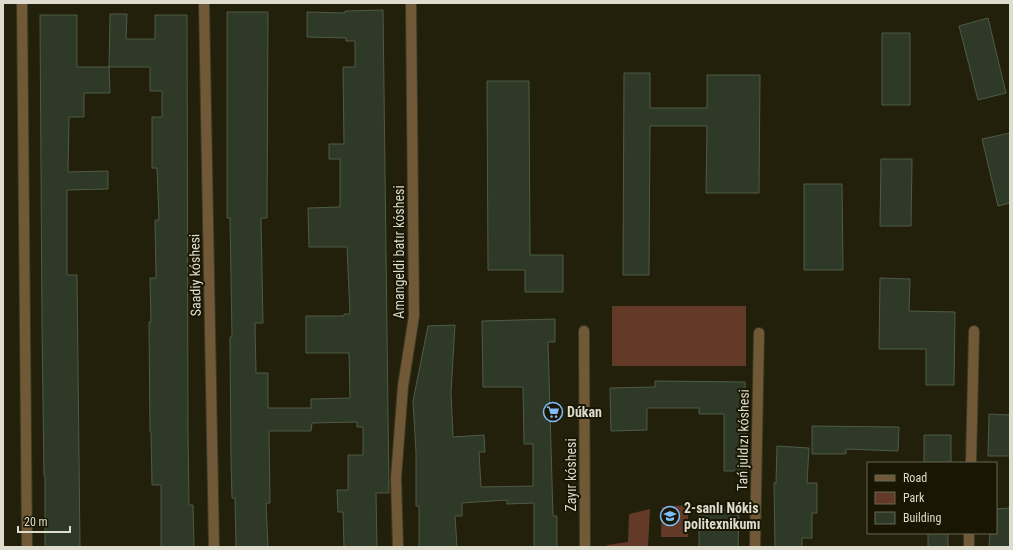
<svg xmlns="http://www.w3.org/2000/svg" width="1013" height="550" viewBox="0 0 1013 550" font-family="'Roboto Condensed',sans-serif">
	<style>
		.green { fill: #633a27 }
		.building { fill: #2e3a27; stroke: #4f5b47 }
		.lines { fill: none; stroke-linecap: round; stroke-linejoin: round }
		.minor-casing { stroke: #3c3a26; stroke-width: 12 }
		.minor { stroke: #715937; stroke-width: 10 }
		.labels { text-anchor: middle; stroke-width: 4; stroke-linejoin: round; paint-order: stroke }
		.street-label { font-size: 14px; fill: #dddccf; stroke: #191703 }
		.poi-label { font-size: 14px; font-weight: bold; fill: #dddccf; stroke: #191703; text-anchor: start }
	</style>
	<rect width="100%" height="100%" fill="#22200b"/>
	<path class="green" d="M612,306H746V366H612Z
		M688,505V537H661L662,507Z
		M650,509L648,547H607V545L628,542L629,514Z"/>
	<path class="building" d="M383,10L389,493H376L377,547H344L343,512H338L337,490H348V455H363V427H357V422L312,423L311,431H269L270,503H266L268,547H236L235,498H232L231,461L230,337H232L230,218H227V12H268L267,218H261L263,323H255L256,373H268V408H311V399L350,398L349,353H306V316H344V314H350L347,247H309L308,208L340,207V159H329V144H344L343,67H355V41H346V38L307,37V12L345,13V11Z
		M110,14H127L126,39H155V15H187L188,432L189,505H193L194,547H161V485H152L151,432H150L149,322H151L150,278H156L155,220H159L157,168H152V117H162V91H150V67H109Z
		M40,15H77V67H109L110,93H84V117H69L68,172L108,171V189L67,190V275H77L80,547H45V476H44L42,327Z
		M988,18L1006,93L978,100L959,26Z
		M882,33H910V105H882Z
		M624,73H650V108H707V75H760L759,193H706L707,126H650L649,275H623Z
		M487,81H529L530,255H563V292H525V270H488Z
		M1010,133V203L998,206L982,139Z
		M881,159H912L911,226H880Z
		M804,184H842L843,270H804Z
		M880,278L910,279L909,311L955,312L954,385H926V349H879Z
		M555,319V342H548L553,516H557V547H534V503L507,504V500L462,503V516H455L457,547H419V506H416V452L413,401L428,326L455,325L451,392L453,437L484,435L485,452H479L481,487L533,486V444H524L523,387H483L482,321Z
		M655,381L745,382L746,471H724V414H699V408H647V430L611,431L610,388L655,387Z
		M989,414L1010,415V456H988Z
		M812,426L899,427L898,451L846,449V454H812Z
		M924,435H951V463H924Z
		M777,446L809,448L807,483H817V513H812V538H802V547H775L774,483H776Z
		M1010,508V547H989L990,533H996V509Z
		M699,509L739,510L738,547H699Z
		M928,533H948V547H928Z"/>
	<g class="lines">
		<g class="minor-casing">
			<path id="minor" d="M22,3L27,547
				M204,3L214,547
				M584,331L585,547
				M971,463L974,331
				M398,547L396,478L403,386L414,316L411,3
				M755,547L759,333
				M969,547V533"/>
		</g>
		<use href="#minor" class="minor"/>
	</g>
	<defs>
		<g id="supermarket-ring" transform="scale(1)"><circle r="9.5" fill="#191703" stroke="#82bcfa" stroke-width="1.5"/><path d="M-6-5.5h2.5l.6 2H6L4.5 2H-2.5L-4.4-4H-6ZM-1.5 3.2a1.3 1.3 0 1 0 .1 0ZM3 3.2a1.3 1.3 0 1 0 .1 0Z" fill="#82bcfa"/></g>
		<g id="university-ring" transform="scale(1)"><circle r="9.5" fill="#191703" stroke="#82bcfa" stroke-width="1.5"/><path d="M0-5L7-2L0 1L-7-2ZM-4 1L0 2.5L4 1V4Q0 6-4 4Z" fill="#82bcfa"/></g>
	</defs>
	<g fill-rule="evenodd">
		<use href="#supermarket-ring" x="553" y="412"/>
		<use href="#university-ring" x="670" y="516"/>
	</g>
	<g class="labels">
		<g class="street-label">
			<text transform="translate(399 252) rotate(-90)" y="5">Amangeldi batır kóshesi</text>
			<text transform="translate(195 275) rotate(-91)" y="5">Saadiy kóshesi</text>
			<text transform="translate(743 440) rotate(-89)" y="5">Tań juldızı kóshesi</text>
			<text transform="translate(571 475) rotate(-90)" y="5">Zayır kóshesi</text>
		</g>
		<g class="poi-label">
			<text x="567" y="417">Dúkan</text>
			<text x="684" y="513">2-sanlı Nókis<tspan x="684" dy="16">politexnikumı</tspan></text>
		</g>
	</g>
	<rect width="1013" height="550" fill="none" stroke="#dddccf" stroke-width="8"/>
	<rect x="867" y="462" width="130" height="72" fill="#191703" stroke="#676655"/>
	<rect x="875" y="475" width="20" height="6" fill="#715937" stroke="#676655"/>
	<text x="903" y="482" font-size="12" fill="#dddccf">Road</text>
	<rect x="875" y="492" width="20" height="12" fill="#633a27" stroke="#676655"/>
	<text x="903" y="502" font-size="12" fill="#dddccf">Park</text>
	<rect x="875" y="512" width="20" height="12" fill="#2e3a27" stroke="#676655"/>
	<text x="903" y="522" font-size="12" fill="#dddccf">Building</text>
	<path d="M18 526v6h52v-6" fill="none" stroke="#dddccf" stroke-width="2"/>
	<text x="24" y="526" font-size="12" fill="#dddccf" stroke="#191703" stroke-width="3" paint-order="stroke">20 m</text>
</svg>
